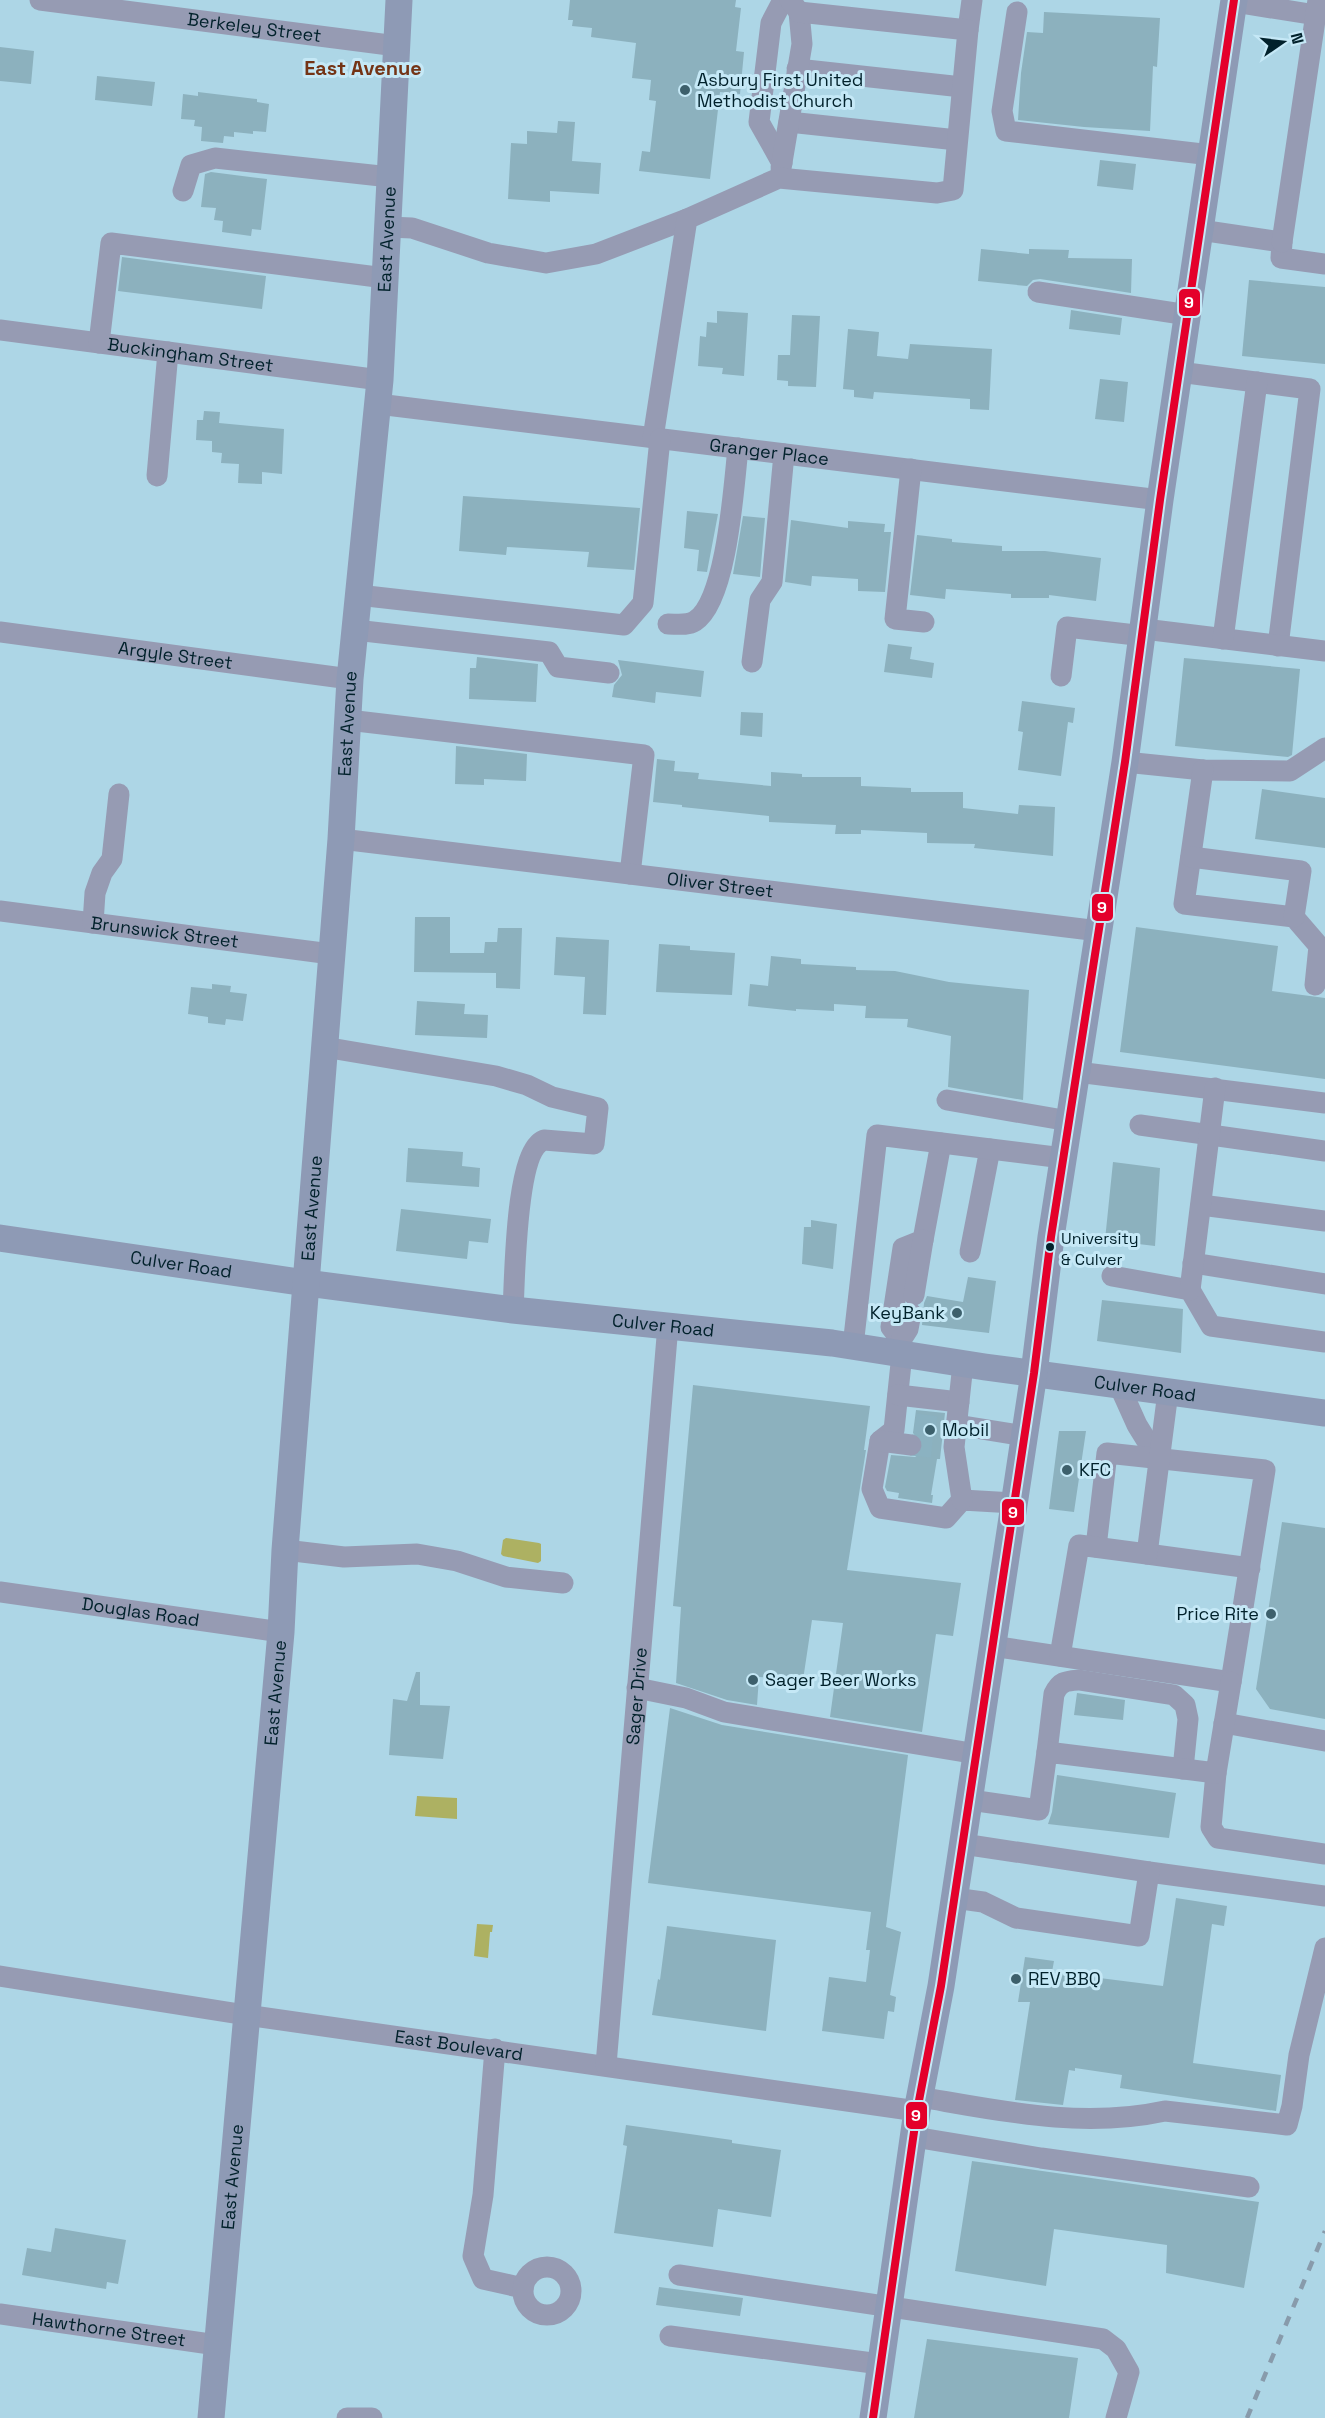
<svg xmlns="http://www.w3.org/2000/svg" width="1325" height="2418" viewBox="0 0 1325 2418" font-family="'Space Grotesk',sans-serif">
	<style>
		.water { fill: #adb162 }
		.building { fill: #8cb1be }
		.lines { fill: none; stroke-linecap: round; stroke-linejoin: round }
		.minor-tunnel { stroke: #8bb2c1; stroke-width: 21; stroke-dasharray: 21 10; stroke-linecap: butt }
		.minor { stroke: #969bb3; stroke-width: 21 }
		.major { stroke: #8e9ab5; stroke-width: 27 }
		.rail { stroke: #889bab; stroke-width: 4.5; stroke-dasharray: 10 10; stroke-linecap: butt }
		.bus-1-casing { stroke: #c5e8f6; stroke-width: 12 }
		.bus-1 { stroke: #e4002b; stroke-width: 8 }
		.poi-dot { fill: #3d606c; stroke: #c5e8f6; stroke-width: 2 }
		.bus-dot { fill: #01212b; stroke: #c5e8f6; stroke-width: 2 }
		.labels { text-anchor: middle; stroke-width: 6; stroke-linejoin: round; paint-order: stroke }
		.bus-label { font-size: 16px; fill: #01212b; stroke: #c5e8f6; text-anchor: start }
		.street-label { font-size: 18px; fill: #01212b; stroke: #c5e8f6 }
		.poi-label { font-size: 18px; fill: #01212b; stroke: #c5e8f6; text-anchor: start }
		.neighbourhood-label { font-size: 20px; font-weight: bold; fill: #743416; stroke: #c5e8f6 }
		.line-badge { stroke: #c5e8f6; stroke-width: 2 }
		.badge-label { font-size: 16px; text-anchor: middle; font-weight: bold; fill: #fff }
	</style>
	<rect width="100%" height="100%" fill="#add6e6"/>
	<path class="water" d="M506,1538L539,1543L541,1544V1561L538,1563L503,1556L501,1554L503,1540Z
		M417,1796L457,1798V1819L415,1816Z
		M477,1924L493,1925L492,1932H490L488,1958L474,1956Z"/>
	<path class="building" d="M570,0H736L735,7L741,8L736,51L744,52L740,94L720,92L710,179L639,171L642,151L650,152L656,101L649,100L651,80L632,78L636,43L591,37L592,28L572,26L573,20H568Z
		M1044,12L1160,18L1157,67L1153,66L1150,131L1084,127L1018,120L1021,73L1027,32L1043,33Z
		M0,47L34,51L31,84L0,81Z
		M97,76L155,82L152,106L95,100Z
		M198,92L257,99V102L269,104L266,132L253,131V134L234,132V137L224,136L223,143L201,141L202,127L194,126L195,120L181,119L183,94L198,96Z
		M558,121L575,122L572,161L601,163L599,194L550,191V202L508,199L511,143L527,144V131L557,133Z
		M1100,160L1136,164L1133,190L1097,186Z
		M211,172L267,179L261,230L252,229L251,236L222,232L223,221L214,220L216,208L201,207L205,174Z
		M981,249L1029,254V249L1069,250L1068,258L1132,259L1131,293L1040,279L1033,280L1027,286L978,281Z
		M122,257L266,276L262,309L118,291Z
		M1249,280L1325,287V364L1242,356Z
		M1071,310L1122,318L1120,335L1069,329Z
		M717,311L748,313L744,376L722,374L723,368L698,366L700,336L706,337L707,322L717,323Z
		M792,315L820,316L816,387L788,386V381L777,380L778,355H790Z
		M848,329L879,332L877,356L908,359L910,344L992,349L989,410L970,409V399L874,392L873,399L854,397V390L843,389Z
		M1100,379L1128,382L1124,422L1095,419Z
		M204,411L220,412L219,423L284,429L282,474L262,472V484L238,483L239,464L221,463L222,453L212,452V441L196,440L197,420H203Z
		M463,496L640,508L634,570L587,567L589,552L507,547L506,555L459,551Z
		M687,511L718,514L707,572L697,571L699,550L684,548Z
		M743,516L765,518L760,577L733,574Z
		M791,520L848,528V521L885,524L884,532H891L885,592L858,591V579L812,576L811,586L785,582Z
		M917,535L952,539V542L1002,546V551H1045L1101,558L1096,601L1049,595V598H1011V594L946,589L945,599L910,595Z
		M888,644L912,647L910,659L934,663L932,678L884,672Z
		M477,657L538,664L536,702L469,699L470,668H476Z
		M1184,658L1300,669L1292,755L1288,757L1175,746Z
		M618,660L704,671L701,697L656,692L655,703L612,697L614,685L622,675Z
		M1022,701L1075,708L1073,723L1068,722L1061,776L1018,770L1023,732L1018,731Z
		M741,712L763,713L762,737L740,735Z
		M456,746L527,754L526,781L484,779V785L455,784Z
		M657,759L675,761L674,771L699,773L698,779L771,786V772L802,774V777H861V786L911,788V792H963V808L1018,814L1019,805L1055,807L1053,856L974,848L975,844L927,843V833L861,830V834H835L836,825L769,822V816L682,807V805L653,802Z
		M1262,789L1325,798V848L1255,839Z
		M415,917H450V953H484L485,942H497L498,928H522L520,989L496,988V973L414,972Z
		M1136,927L1278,946L1272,991L1325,998V1079L1120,1052Z
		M556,937L609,940L606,1015L583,1014L585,977L554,975Z
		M659,944L690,946V950L735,953L732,995L656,992Z
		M771,956L801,959V964L856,967V970L895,971L949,982L1029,990L1023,1100L948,1087L951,1036L907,1027L908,1019L865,1018L866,1006L834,1004V1011L796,1009V1011L748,1006L750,984L768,986Z
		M212,984L231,986L230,992L247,994L243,1021L226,1019L225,1025L208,1023V1017L188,1014L191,987L212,989Z
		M417,1001L465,1004L464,1014L488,1015L487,1038L415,1035Z
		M408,1148L463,1152L462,1166L480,1168L479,1187L406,1182Z
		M1113,1162L1160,1168L1155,1246L1105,1240Z
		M401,1209L491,1219L488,1243L469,1241L467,1259L396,1251Z
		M811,1220L837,1224L833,1269L802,1264L804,1227H811Z
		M968,1277L996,1281L989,1333L922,1325L924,1303L927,1296L963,1302Z
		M1102,1300L1183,1309L1181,1353L1097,1341Z
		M693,1385L870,1406L864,1450H866L847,1570L961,1583L953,1636L936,1634L922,1732L830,1717L843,1623L812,1620L803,1680L759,1677L757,1705L727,1700L676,1683L681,1607L673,1606Z
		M916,1410L945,1413L940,1459H937L931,1495H933L932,1503L898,1498L899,1493L887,1491L885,1487L891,1455L915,1457L921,1453L923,1447L922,1440L913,1433Z
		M1059,1431H1086L1074,1512L1049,1509Z
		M1282,1522L1325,1528V1719L1270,1709L1256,1689Z
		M416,1672H420V1705L450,1706L443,1759L389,1755L393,1699L407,1701Z
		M1077,1693L1125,1700L1123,1720L1074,1715Z
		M670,1708L722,1725L908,1755L886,1927L901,1932L890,1995L896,1997L894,2012L888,2011L884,2039L822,2031L829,1977L866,1982L870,1950H866L871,1912L648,1883Z
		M1057,1775L1176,1793L1169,1838L1048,1824L1052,1812Z
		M1176,1898L1227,1906L1224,1926L1212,1924L1193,2063L1281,2075L1276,2111L1120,2088L1122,2075L1075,2068V2071L1069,2070L1063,2105L1015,2100L1030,2002H1018L1025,1957L1054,1961L1052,1972L1163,1986Z
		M667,1926L776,1940L766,2031L652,2015L658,1979L660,1980Z
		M626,2125L732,2140V2143L781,2150L771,2217L718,2209L713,2247L614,2233L627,2146L623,2145Z
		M972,2161L1259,2202L1244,2288L1166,2273L1167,2245L1054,2229L1046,2286L955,2271Z
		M55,2228L126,2240L118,2284L107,2282L106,2289L22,2275L27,2248L51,2252Z
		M659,2287L743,2298L740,2316L656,2305Z
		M927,2339L1078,2358L1069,2418H914Z"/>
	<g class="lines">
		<path class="minor-tunnel" d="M915,1424L944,1428
			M911,1445L941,1448"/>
		<g class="minor">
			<path id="s1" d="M40,0L397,46"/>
			<path d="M1234,2L1316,15"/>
			<path d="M1017,12L1002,111L1006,131L1211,155"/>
			<path d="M968,30L972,0"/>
			<path d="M797,69L962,87"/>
			<path d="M789,122L957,140"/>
			<path d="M782,163L759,122L771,23L783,0"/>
			<path d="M781,168L802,44L799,12"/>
			<path d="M183,191L191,165L215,158L390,177"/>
			<path d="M388,227L412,228L488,253L546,263L596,254L687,219"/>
			<path d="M1200,230L1282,242L1281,258L1325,264"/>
			<path d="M1282,242L1318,0"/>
			<path d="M1038,292L1188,315"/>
			<path id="s2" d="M0,330L380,380"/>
			<path d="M99,343L111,243L385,278"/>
			<path d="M1179,372L1310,389L1278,646"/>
			<path id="s3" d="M378,404L1160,500"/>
			<path d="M653,438L687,219L779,178L937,193L953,190L968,30L799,12L790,0"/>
			<path d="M911,469L895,619L924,622"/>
			<path d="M157,476L168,352"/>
			<path d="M358,595L624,625L643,603L660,439"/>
			<path d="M668,624C677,624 687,626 695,621C727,601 734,484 738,448"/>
			<path d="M1144,629L1325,651"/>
			<path d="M355,630L549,652L558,667L609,673"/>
			<path id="s4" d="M0,632L350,679"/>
			<path d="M1223,639L1257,382"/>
			<path d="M752,662L760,600L772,582L784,454"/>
			<path d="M1061,676L1067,627L1144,636"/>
			<path d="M348,720L644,755L630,874"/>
			<path d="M1125,762L1203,770L1290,771L1325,748"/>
			<path d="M1203,770L1184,904L1294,917L1319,946L1315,985"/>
			<path id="s5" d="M341,839L1099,931"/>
			<path d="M1191,857L1301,871L1294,917"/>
			<path id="s6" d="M0,911L331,954"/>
			<path d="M93,923L95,893L102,873L112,859L119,794"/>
			<path d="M324,1047L496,1076L527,1085L552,1097L598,1108L594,1144L544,1140C515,1151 515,1279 513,1310"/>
			<path d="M1077,1072L1325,1103"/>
			<path d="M947,1100L1069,1121"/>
			<path d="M1140,1125L1325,1151"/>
			<path d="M941,1143L923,1240L903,1248L891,1327L901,1340L902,1354L894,1430L880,1441L872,1489L880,1508L946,1518L962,1500L1014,1503"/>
			<path d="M1201,1205L1325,1221"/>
			<path d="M970,1252L990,1149"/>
			<path d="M1193,1263L1325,1284"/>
			<path d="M1112,1276L1190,1290L1211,1326L1325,1342"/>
			<path d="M1190,1290L1215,1088"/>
			<path d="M914,1295L923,1240"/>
			<path d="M901,1340L908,1329L911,1313"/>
			<path d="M853,1346L877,1135L1063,1158"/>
			<path d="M1119,1385L1137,1425L1158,1459"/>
			<path d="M898,1395L959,1402"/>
			<path d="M957,1425L1025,1436"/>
			<path d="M880,1441L911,1445"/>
			<path d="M962,1500L954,1447L963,1364"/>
			<path d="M285,1550L344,1557L417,1554L457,1561L506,1577L563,1583"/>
			<path d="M1147,1554L1250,1568"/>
			<path id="s7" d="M0,1592L281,1632"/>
			<path d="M992,1646L1231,1682L1265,1470L1107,1453L1096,1547"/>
			<path d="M1060,1656L1079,1545L1147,1554L1168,1392"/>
			<path d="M637,1688L686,1698L724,1712L977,1754"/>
			<path d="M1224,1723L1325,1741"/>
			<path d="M1047,1752L1054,1694C1060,1681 1066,1681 1079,1680L1174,1695L1185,1705L1188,1719L1183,1769"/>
			<path d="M1216,1773L1211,1827L1218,1838L1325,1854"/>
			<path d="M970,1800L1039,1810L1047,1752L1216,1773L1231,1682"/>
			<path d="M1149,1872L1325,1896"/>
			<path d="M954,1898L983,1902L1016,1918L1139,1936L1149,1872L963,1844"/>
			<path id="s8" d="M0,1976L246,2015L917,2111"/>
			<path d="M495,2049L483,2195L473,2256L483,2279L523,2288"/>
			<path id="s9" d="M606,2065L668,1325"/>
			<path d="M920,2097C1002,2111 1082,2129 1165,2111L1287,2125L1292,2106L1299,2055L1325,1948"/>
			<path d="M914,2137L1041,2158L1249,2187"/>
			<circle cx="547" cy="2291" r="24"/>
			<path d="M679,2275L1103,2339L1116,2349L1129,2372L1116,2418"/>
			<path id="s10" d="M0,2314L217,2345"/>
			<path d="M670,2336L880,2364"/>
			<path d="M347,2418H372"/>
		</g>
		<g class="major">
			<path id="s11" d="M0,1238L306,1283L513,1310L832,1343L985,1367L1325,1413"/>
			<path id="s12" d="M211,2418L281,1632L285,1550L341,839L350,679L380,380L399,0"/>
			<path d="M873,2418L917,2111L941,1986L1034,1373L1051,1237L1125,762L1160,500L1234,0"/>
		</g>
		<path class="rail" d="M1247,2418L1325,2231"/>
		<g class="bus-1-casing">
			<path id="bus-1" d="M873,2418L917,2111L941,1986L1034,1373L1051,1237L1125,762L1160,500L1234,0"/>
		</g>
		<use href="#bus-1" class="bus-1"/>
	</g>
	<g class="poi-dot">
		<circle cx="685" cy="90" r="6"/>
		<circle cx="957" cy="1313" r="6"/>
		<circle cx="930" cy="1430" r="6"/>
		<circle cx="1067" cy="1470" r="6"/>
		<circle cx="1271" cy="1614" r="6"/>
		<circle cx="753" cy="1680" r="6"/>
		<circle cx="1016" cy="1979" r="6"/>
	</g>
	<circle class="bus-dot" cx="1050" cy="1247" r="5"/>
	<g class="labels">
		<g class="bus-label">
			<text x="1061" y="1244">University<tspan x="1061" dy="21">&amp; Culver</tspan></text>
		</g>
		<g class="street-label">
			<text dy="6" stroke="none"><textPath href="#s1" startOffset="216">Berkeley Street</textPath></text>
			<text dy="6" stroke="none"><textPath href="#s12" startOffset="2186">East Avenue</textPath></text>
			<text dy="6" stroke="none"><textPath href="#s2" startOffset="192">Buckingham Street</textPath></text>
			<text dy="6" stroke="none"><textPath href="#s3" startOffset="394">Granger Place</textPath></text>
			<text dy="6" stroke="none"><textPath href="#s4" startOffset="177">Argyle Street</textPath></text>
			<text dy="6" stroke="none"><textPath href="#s12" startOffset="1700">East Avenue</textPath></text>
			<text dy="6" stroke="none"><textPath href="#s5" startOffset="382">Oliver Street</textPath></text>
			<text dy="6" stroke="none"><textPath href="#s6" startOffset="166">Brunswick Street</textPath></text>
			<text dy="6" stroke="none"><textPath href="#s12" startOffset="1214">East Avenue</textPath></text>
			<text dy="6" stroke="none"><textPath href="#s11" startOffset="183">Culver Road</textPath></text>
			<text dy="6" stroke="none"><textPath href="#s11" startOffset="669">Culver Road</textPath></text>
			<text dy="6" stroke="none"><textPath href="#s11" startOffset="1155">Culver Road</textPath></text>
			<text dy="6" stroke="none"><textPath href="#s7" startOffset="142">Douglas Road</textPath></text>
			<text dy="6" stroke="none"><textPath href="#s12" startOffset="728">East Avenue</textPath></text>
			<text dy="6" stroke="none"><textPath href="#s9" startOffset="370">Sager Drive</textPath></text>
			<text dy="6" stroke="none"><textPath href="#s8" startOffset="464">East Boulevard</textPath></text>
			<text dy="6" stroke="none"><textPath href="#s12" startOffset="242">East Avenue</textPath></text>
			<text dy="6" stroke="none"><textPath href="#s10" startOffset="110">Hawthorne Street</textPath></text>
		</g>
		<g class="poi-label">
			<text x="697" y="86">Asbury First United<tspan x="697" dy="21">Methodist Church</tspan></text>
			<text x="945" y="1319" text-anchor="end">KeyBank</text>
			<text x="942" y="1436">Mobil</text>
			<text x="1079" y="1476">KFC</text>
			<text x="1259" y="1620" text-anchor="end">Price Rite</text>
			<text x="765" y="1686">Sager Beer Works</text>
			<text x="1028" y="1985">REV BBQ</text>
		</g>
		<g class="neighbourhood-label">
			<text x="363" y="75">East Avenue</text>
		</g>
	</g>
	<g class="line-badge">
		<rect x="1178" y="288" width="23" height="29" rx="6" fill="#e4002b"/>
		<rect x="1091" y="893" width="23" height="29" rx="6" fill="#e4002b"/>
		<rect x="1001" y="1498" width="24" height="28" rx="6" fill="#e4002b"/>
		<rect x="905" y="2101" width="23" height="29" rx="6" fill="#e4002b"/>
	</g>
	<g class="badge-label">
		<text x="1189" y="308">9</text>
		<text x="1102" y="913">9</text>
		<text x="1013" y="1518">9</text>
		<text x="916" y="2121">9</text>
	</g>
	<g transform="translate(1283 42) rotate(76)" stroke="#c5e8f6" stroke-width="4.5" paint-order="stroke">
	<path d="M0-4.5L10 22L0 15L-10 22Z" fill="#01212b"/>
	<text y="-9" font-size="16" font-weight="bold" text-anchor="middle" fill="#01212b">N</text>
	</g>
</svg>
